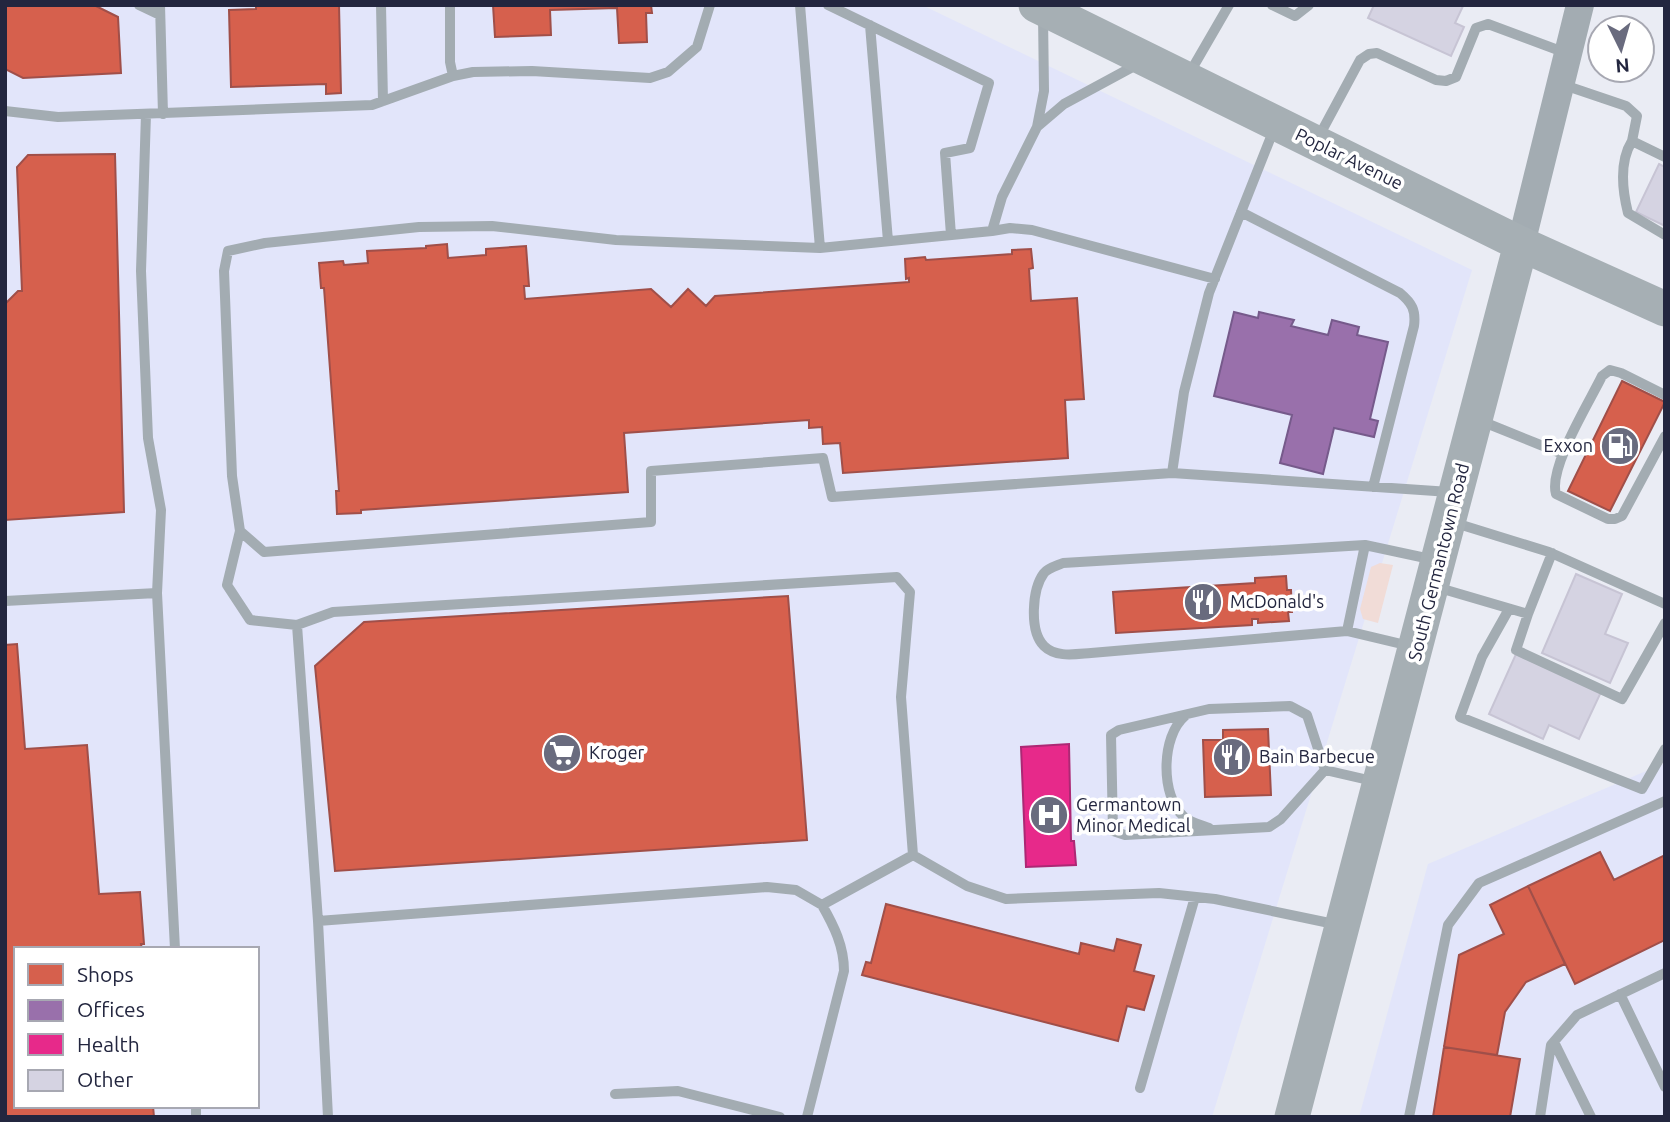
<svg xmlns="http://www.w3.org/2000/svg" width="1670" height="1122" viewBox="0 0 1670 1122" font-family="Ubuntu,sans-serif">
	<style>
		.built { fill: #e2e5fa; fill-rule: evenodd }
		.green { fill: #f1dcd7 }
		.shops { fill: #d6604d; stroke: #a04f49; stroke-width: 2 }
		.offices { fill: #9970ab; stroke: #765a8b; stroke-width: 2 }
		.health { fill: #e7298a; stroke: #ac2874; stroke-width: 2 }
		.building { fill: #d5d3e2; stroke: #c7c4d4; stroke-width: 2 }
		.lines { fill: none; stroke-linecap: round; stroke-linejoin: round }
		.service { stroke: #a3acb2; stroke-width: 10 }
		.tertiary { stroke: #a3acb2; stroke-width: 28 }
		.primary { stroke: #a6afb4; stroke-width: 35 }
		.labels { text-anchor: middle; stroke-width: 7; stroke-linejoin: round; paint-order: stroke }
		.street-label { font-size: 18px; fill: #23263f; stroke: #fff }
		.poi-label { font-size: 18px; fill: #23263f; stroke: #fff; text-anchor: start }
	</style>
	<rect width="100%" height="100%" fill="#eaecf4"/>
	<path class="built" d="M5,5H922L1472,270L1212,1117H5ZM16,949H257V1106H16Z
		M1665,763V1117H1359L1428,864Z"/>
	<path class="green" d="M1380,563L1393,565L1378,623L1363,619L1360,609L1371,567Z"/>
	<path class="shops" d="M5,5H94L118,17L121,73L23,78L5,69Z
		M256,5H339L341,93L326,94V84L231,87L229,10L256,9Z
		M493,5H651L652,13H646L647,42L619,43L617,8L550,10L551,35L495,37Z
		M115,154L124,512L5,520V304L18,291H22L17,167L28,155Z
		M447,244L448,258L486,255V249L526,246L529,286H524L525,299L651,289L671,307L688,289L706,306L715,296L909,282V278L906,279L905,259L925,257L926,260L1012,254V250L1031,249L1033,268L1029,269L1031,301L1077,298L1084,399L1065,400L1068,458L843,473L840,443L823,444L822,427L809,428V420L624,433L628,492L361,510V513L337,514L336,491H339L324,288H321L319,263L343,261L344,265L368,263L367,251L426,248V246Z
		M1622,381L1665,402L1610,511L1568,491Z
		M1286,576L1287,590H1291L1292,612H1288L1289,621L1258,623V619H1252V625L1116,633L1113,592L1255,583V578Z
		M788,596L807,840L335,871L315,666L364,622Z
		M17,644L25,749L87,745L99,894L140,892L144,944H141L142,949H16V1106H153L154,1117H5V645Z
		M1268,729L1271,795L1205,797L1203,740H1223V730Z
		M1600,852L1614,880L1665,855V940L1575,984L1528,886Z
		M1528,886L1565,964L1526,982L1505,1012L1497,1055L1444,1047L1459,955L1504,934L1490,905Z
		M886,904L1079,954L1081,943L1114,951L1117,939L1141,945L1134,971L1154,976L1144,1010L1127,1006L1118,1041L862,975L866,962L871,963Z
		M1444,1047L1520,1059L1510,1117H1433Z"/>
	<path class="offices" d="M1234,312L1258,318L1259,312L1294,320L1291,326L1328,335L1332,320L1359,327L1357,335L1388,342L1370,419L1378,421L1374,437L1334,428L1323,474L1280,463L1292,415L1214,396Z"/>
	<path class="health" d="M1069,744L1071,841H1074L1076,865L1026,867L1021,747Z"/>
	<path class="building" d="M1374,5H1460L1463,6L1455,23L1464,27L1451,56L1368,18Z
		M1659,164L1665,167V226L1636,212Z
		M1576,574L1622,594L1605,634L1628,643L1610,683L1542,653Z
		M1516,654L1601,692L1579,739L1549,725L1543,739L1489,714Z"/>
	<g class="lines">
		<path class="service" d="M139,5L160,15
			M160,5L163,114
			M381,5L383,101
			M800,5L820,248
			M828,5L989,83L970,148L945,153L951,235
			M1272,5L1295,16L1309,5
			M1043,15L1044,91L1037,127L1002,197L992,231L1010,228L1032,230L1215,279
			M870,25L888,241
			M1189,74L1229,5
			M453,76L473,72L532,71L650,78L668,72L697,47L710,5
			M1561,84L1626,106L1637,116L1632,141L1665,157
			M5,111L58,117L372,105L453,76L450,62V5
			M146,114L141,271L148,438L161,510L157,593
			M1037,127L1064,104L1138,64
			M1317,140L1360,60L1369,54L1377,53L1436,80L1446,81L1456,77L1476,28L1488,24L1566,53
			M1632,141C1619,162 1622,189 1628,213L1665,235
			M1241,212L1400,293C1412,303 1416,310 1414,326L1373,487
			M992,231L820,248L616,240L492,226L419,227L265,243L228,251L224,271L232,476L240,531L264,552L651,522V471L823,458L832,497L1172,473L1450,492
			M1665,395L1621,373L1610,370L1602,376C1590,401 1548,468 1556,494L1608,519H1615L1622,516L1665,436
			M1481,421L1563,454
			M1172,473L1184,392L1209,293L1274,129
			M1452,522L1549,552L1665,604
			M240,531L227,585L250,620L297,625L333,612L897,577L910,592L901,697L913,855L967,886L1006,899L1159,893L1215,899L1339,925
			M1436,587L1528,614L1552,553
			M5,601L157,593L175,949
			M1509,609L1482,657L1460,717L1642,789L1665,749
			M1528,614L1516,650L1622,699L1665,623
			M297,625L318,921L328,1117
			M1347,631L1365,545
			M1410,646L1347,631L1091,653C1076,654 1056,658 1044,646C1029,631 1032,589 1044,573C1048,568 1056,566 1063,563L1365,545L1435,560
			M1185,716C1161,736 1160,796 1184,817C1190,822 1201,825 1209,828
			M1325,770L1281,819L1269,827L1125,835L1113,831L1111,735L1119,730L1209,709L1290,706L1307,715L1325,770L1377,782
			M318,921L767,887L796,890L822,905
			M1620,994L1665,1087
			M1554,1042L1591,1117
			M1140,1088L1195,897
			M615,1094L678,1091L780,1117
			M196,1106V1117
			M807,1117L844,971C844,946 834,926 822,905L913,855
			M1409,1117L1448,925L1479,883L1665,801
			M1540,1117L1551,1045L1577,1015L1665,973"/>
		<path class="tertiary" d="M1521,244L1580,5"/>
		<path class="primary" d="M1036,5L1521,244L1665,309
			M1292,1117L1521,244"/>
	</g>
	<defs>
		<g id="fuel-disc" transform="scale(2.0125)"><circle r="9.5" fill="#696b7e" stroke="#fff"/><path d="M-5.5-6h7V0h2V4h1.3V-2.5L3-4.5l.8-.8L6-3V5H2.5V1h-1V6h-7ZM-4.2-4.7v3.2H.2V-4.7Z" fill="#fff"/></g>
		<g id="restaurant-disc" transform="scale(2.0125)"><circle r="9.5" fill="#696b7e" stroke="#fff"/><path d="M-5-6h1v4h1v-4h1v4h1v-4h1v5L-1.5 .5V6h-2V.5L-5-1ZM5-6V6H3V1.5H1.5Q1.5-4 5-6Z" fill="#fff"/></g>
		<g id="supermarket-disc" transform="scale(2.0125)"><circle r="9.5" fill="#696b7e" stroke="#fff"/><path d="M-6-5.5h2.5l.6 2H6L4.5 2H-2.5L-4.4-4H-6ZM-1.5 3.2a1.3 1.3 0 1 0 .1 0ZM3 3.2a1.3 1.3 0 1 0 .1 0Z" fill="#fff"/></g>
		<g id="hospital-disc" transform="scale(2.0125)"><circle r="9.5" fill="#696b7e" stroke="#fff"/><path d="M-5-5h3v3.5h4V-5h3V5h-3V1.5h-4V5h-3Z" fill="#fff"/></g>
	</defs>
	<g fill-rule="evenodd">
		<use href="#fuel-disc" x="1620" y="446"/>
		<use href="#restaurant-disc" x="1203" y="602"/>
		<use href="#supermarket-disc" x="562" y="753"/>
		<use href="#restaurant-disc" x="1232" y="757"/>
		<use href="#hospital-disc" x="1049" y="815"/>
	</g>
	<g class="labels">
		<g class="street-label">
			<text transform="translate(1349 159) rotate(26)" y="6">Poplar Avenue</text>
			<text transform="translate(1439 562) rotate(-76)" y="6">South Germantown Road</text>
		</g>
		<g class="poi-label">
			<text x="1593" y="452" text-anchor="end">Exxon</text>
			<text x="1230" y="608">McDonald's</text>
			<text x="589" y="759">Kroger</text>
			<text x="1259" y="763">Bain Barbecue</text>
			<text x="1076" y="811">Germantown<tspan x="1076" dy="21">Minor Medical</tspan></text>
		</g>
	</g>
	<rect width="1670" height="1122" fill="none" stroke="#23263f" stroke-width="14"/>
	<rect x="14" y="947" width="245" height="161" fill="#ffffff" stroke="#a7a8b2" stroke-width="2"/>
	<rect x="28" y="964" width="35" height="21" fill="#d6604d" stroke="#a7a8b2" stroke-width="2"/>
	<text x="77" y="982" font-size="21" fill="#23263f">Shops</text>
	<rect x="28" y="1000" width="35" height="21" fill="#9970ab" stroke="#a7a8b2" stroke-width="2"/>
	<text x="77" y="1017" font-size="21" fill="#23263f">Offices</text>
	<rect x="28" y="1034" width="35" height="21" fill="#e7298a" stroke="#a7a8b2" stroke-width="2"/>
	<text x="77" y="1052" font-size="21" fill="#23263f">Health</text>
	<rect x="28" y="1070" width="35" height="21" fill="#d5d3e2" stroke="#a7a8b2" stroke-width="2"/>
	<text x="77" y="1087" font-size="21" fill="#23263f">Other</text>
	<g transform="translate(1621 49) rotate(175)"><circle r="33" fill="#ffffff" stroke="#a7a8b2" stroke-width="2"/>
	<path d="M0-5L12 26L0 18L-12 26Z" fill="#696b7e"/>
	<text y="-10" font-size="19" font-weight="bold" text-anchor="middle" fill="#23263f">N</text>
	</g>
</svg>
